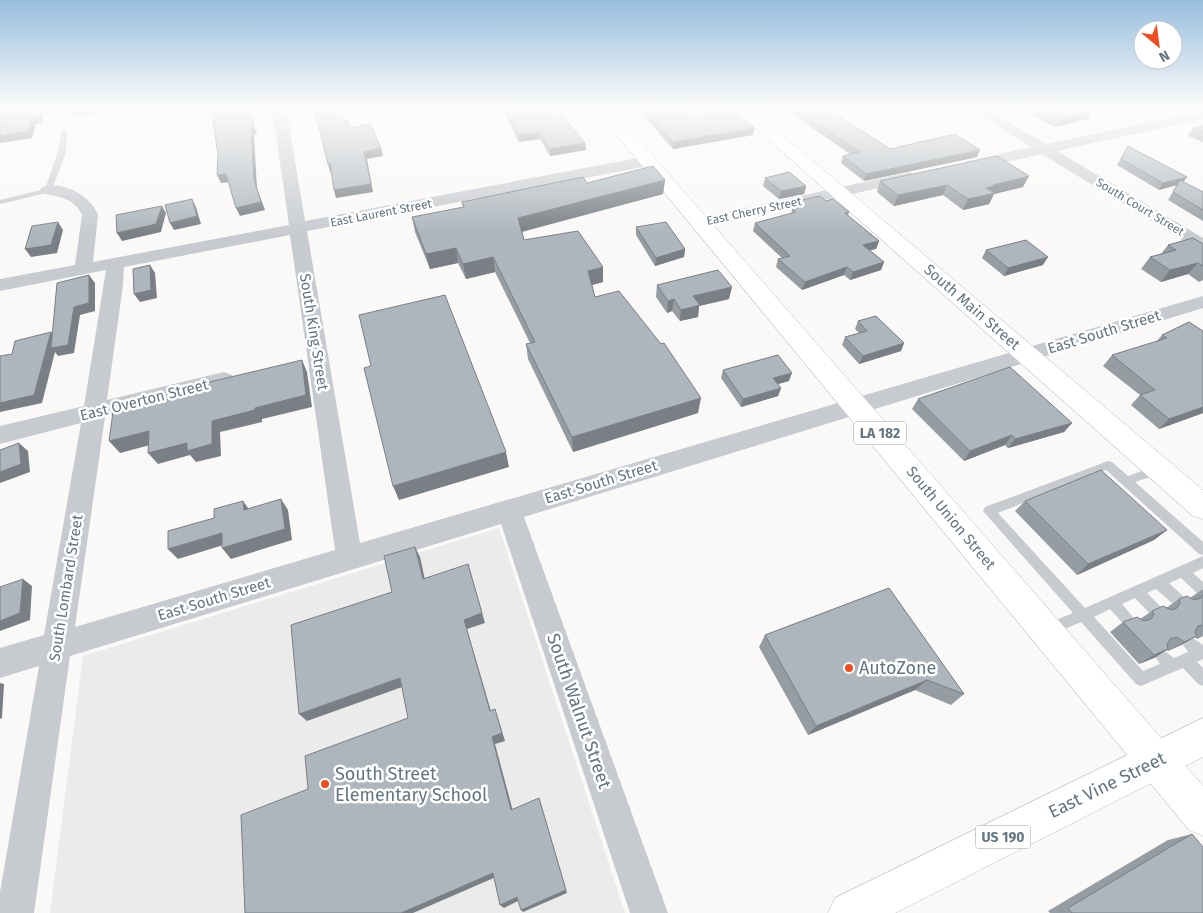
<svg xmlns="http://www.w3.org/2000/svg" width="1203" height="913" viewBox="0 0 1203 913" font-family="'Fira Sans',sans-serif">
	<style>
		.built { fill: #eaebea }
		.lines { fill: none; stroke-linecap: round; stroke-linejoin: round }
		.primary-casing { stroke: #b8bdc1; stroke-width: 1 }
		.highway-casing { stroke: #b9bdc0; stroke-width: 1 }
		.lane { fill: #c7cbcf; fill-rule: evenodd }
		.street { fill: #c7cbcf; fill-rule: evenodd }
		.primary { fill: #fff; fill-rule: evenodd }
		.highway { fill: #fff; fill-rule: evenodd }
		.wall { fill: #959da2 }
		.shaded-wall { fill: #797f84 }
		.building { fill: #adb6bc; stroke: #797f84 }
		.poi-dot { fill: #ee4d22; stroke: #fff; stroke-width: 2 }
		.labels { text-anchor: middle; stroke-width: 5; stroke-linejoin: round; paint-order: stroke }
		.far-street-label { font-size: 12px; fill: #637684; stroke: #fff }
		.shield { fill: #fff; stroke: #929fa9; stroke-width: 1 }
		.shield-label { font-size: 14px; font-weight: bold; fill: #637684 }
		.street-label { font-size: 15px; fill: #637684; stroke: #fff }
		.near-poi-label { font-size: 18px; fill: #637684; stroke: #fff; text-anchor: start }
		.near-street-label { font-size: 18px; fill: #637684; stroke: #fff }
	</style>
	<rect width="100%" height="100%" fill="#faf9f7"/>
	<path class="built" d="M499,528L625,913H50L83,656Z"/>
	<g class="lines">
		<g class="primary-casing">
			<path id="primary" d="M594,107H610L1203,786V836L1189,830Z
				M732,107H749L1203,490V519L1193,516Z"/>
		</g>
		<g class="highway-casing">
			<path id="highway" d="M1203,718V757L895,913H828L835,898Z"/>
		</g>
		<path class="lane" d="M62,130L67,131L66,152L51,192L0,204V200L45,189L58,152Z
			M1108,461L1112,462L1128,476L1159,465L1163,467L1165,470L1163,473L1135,482L1203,542V555L1199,554L1106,470L998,513L1085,608L1203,556V568L1193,573L1203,582V596L1198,594L1181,578L1169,583L1185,598L1187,602L1185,606L1180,608L1175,606L1156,589L1147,593L1162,608L1164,612L1162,616L1157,618L1152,616L1135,598L1122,604L1138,623L1136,627L1131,629L1126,627L1110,609L1094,617L1143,671L1160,664L1154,655L1156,650L1161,648L1174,658L1188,652L1181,642L1183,637L1188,635L1203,645V659L1197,662L1203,668V686L1198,684L1183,668L1141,686L1136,684L1081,622L1049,636L1044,635L1042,630L1044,625L1073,613L983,511L985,507Z"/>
		<path class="street" d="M272,107H286L305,221L648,156L653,158L656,161L653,164L648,166L307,231L360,543L1203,296V308L524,517L668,913H630L501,524L70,656L34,913H0V892L39,666L0,678V648L44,635L81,423L0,444V426L84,406L106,270L0,291V279L75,265L82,215C75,198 58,197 42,193L40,190L42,187C64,181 90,195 98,215L93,262L289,225ZM290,235L335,550L75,627L105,417L224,388L232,385L235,380L232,375L224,372L107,400L123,285L124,267Z
			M967,107H983L1046,144L1203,111V119L1057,151L1203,238V250L1197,249L1042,154L970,170L965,168L962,165L965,162L1031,147Z
			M910,172L915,174L918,177L915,180L699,228L693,227L691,223L693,219L699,218Z"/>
		<use href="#primary" class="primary"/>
		<use href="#highway" class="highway"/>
	</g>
	<path class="wall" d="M636,107H684L693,115L754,128L753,135L673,149Z
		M782,107H841L829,109L890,149L977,157L864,181L841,163L843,156L850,154Z
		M1035,107L1088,119L1055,127L1031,115Z
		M1146,107H1175L1156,111Z
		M505,108L585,143L586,150L550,156L540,139L519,142L505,115Z
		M1203,126V142L1188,136L1193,128Z
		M1128,146L1183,182L1203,192V221L1168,200L1177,185L1159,190L1117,165Z
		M765,178L806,186L804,194L779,199L763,186Z
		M665,180L663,194L522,232L524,240L603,282L592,285L595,297L698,413L573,452L528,359L526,344L530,343L495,272L466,279L458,263L430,269L415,232L412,217L463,207L462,202L587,183Z
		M880,181L1023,187L994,194L989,204L963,210L943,195L894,206L877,192Z
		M826,201L849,212L848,215L879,241L876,249L870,250L884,262L881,270L850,280L844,275L802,290L776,267L778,259L782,258L753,231L755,223L791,214L794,202Z
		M636,227L685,249L684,257L655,266L636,235Z
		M1203,244V280L1199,282L1188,274L1161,282L1141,269L1150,257L1161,254L1168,245Z
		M986,250L1043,265L1004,276L982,258Z
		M657,285L729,299L699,306L698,317L680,321L672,311L667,313L656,297Z
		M858,321L904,343L901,351L859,364L842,345L845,337L859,333L855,329Z
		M1189,322L1203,413L1159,429L1131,405L1140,395L1103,366L1112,355L1156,342L1162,335Z
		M723,370L789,381L778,384L781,388L778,396L741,407L721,378Z
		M918,399L1072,423L1064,432L1008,448L1005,445L964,461L912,409Z
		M1025,501L1167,530L1154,540L1077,575L1015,511Z
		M889,588L964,694L951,705L915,690L808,735L759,647L765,635Z
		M1203,589V636L1197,639L1195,637L1181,645L1168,651L1167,650L1154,658L1139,664L1110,632L1123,622L1140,619L1152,611L1166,608L1179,599L1190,598Z
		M1192,834L1203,913H1050L1048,911L1168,840Z"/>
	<path class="shaded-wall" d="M38,107H41L43,123L36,124L32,138L0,143V136L32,118Z
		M86,107H127L75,117L71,110Z
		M248,107L257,134L254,135L257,188L265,210L240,216L236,208L254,180Z
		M821,107H841L820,111Z
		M1159,107H1175L1156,111Z
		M1092,111L1088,119L1055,127L1059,120Z
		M754,128L753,135L673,149V142Z
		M539,132L540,139L519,142V135Z
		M585,143L586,150L550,156V149Z
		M381,148L383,156L367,159L373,192L336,198L334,190L364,152Z
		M980,150L977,157L864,181L866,174Z
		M330,163L333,171L330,172L328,164Z
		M226,174L230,182L221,183L217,175Z
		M1029,176L1023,187L994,194L989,204L963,210L968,199L986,188L993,185Z
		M1187,177L1182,184L1180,180L1177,185L1159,190L1163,183Z
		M665,180L663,194L520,232L518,218Z
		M947,185L943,195L894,206L898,195Z
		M806,186L804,194L779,199L781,191Z
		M192,199L196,207L201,224L174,230L170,223Z
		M162,206L166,213L161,232L122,241L117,233Z
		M58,222L63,230L57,253L31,257L25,249Z
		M879,241L876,249L860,253L863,245Z
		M456,248L458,263L430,269L426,254Z
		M685,249L684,257L655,266L656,258Z
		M493,257L495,272L466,279L463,264Z
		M1048,257L1043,265L1004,276L1008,268Z
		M884,262L881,270L850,280L853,272Z
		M1198,263L1188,274L1161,282L1170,270Z
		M150,265L155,273L157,298L140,302L134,294Z
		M603,267V282L588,286V271Z
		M847,267L844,275L802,290L805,282Z
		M89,275L95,283V311L80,315L74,353L58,356L55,352L42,403L0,412V403L51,332L58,340Z
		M732,287L729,299L699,306L698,317L680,321L681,310L693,296Z
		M674,299L672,311L667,313L668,301Z
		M904,343L901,351L859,364L863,356Z
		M302,360L307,372L312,407L262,419V422L220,432L221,456L196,462L190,455L158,464L148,453L212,421L255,408Z
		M792,373L789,381L771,386L773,378Z
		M781,388L778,396L741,407L743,399Z
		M701,398L698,413L573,452L572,437Z
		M1203,407V413L1159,429L1169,419Z
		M1072,423L1064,432L1008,448L1015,439Z
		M149,431L158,443L120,453L109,441Z
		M1012,435L1005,445L964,461L970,451Z
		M19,443L28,451L30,472L0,483V472Z
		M506,452L509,467L399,500L393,486Z
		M281,499L288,510L292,540L231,559L222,548Z
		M243,501L251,512L244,510Z
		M1167,530L1154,540L1077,575L1088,564Z
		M222,533L230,543L178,559L168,549Z
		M415,547L420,557L427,589L423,579Z
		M468,564L485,623L467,629L493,718L490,711L464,620Z
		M23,579L32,586L30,620L0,631V621Z
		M1197,636L1181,645L1168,651L1184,642Z
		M1168,649L1154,658L1139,664L1154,655Z
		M400,678L405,686L307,721L299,714Z
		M927,680L915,690L808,735L816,726Z
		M0,683L4,684L2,718L0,719Z
		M495,709L505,741L495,744L514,815L511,810L492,737Z
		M539,798L567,893L523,912L521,910Z
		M493,873L496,877L413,913H401Z
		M517,897L520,900L504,908L500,905Z"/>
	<path class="building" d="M12,107H38V117L32,118L28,131L0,136V109Z
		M71,107H86L71,110Z
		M211,107H247L254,127H251L254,180L261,202L236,208L226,174L217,175L218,155Z
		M312,107H340L343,119H346L350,128L370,124L381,148L364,152L371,184L334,190L330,163L328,164L319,127L313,112Z
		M509,107H555L585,143L550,149L539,132L519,135L505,108Z
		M642,107H684L693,115L729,108L754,128L673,142Z
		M792,107H825L890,149L955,134L980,150L866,174L843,156L860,152Z
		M1035,107H1083L1092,111L1059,120Z
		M1203,126V132L1193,128Z
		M1128,146L1187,177L1163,183L1121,159Z
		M997,156L1029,176L993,185L994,186L986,188L995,193L968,199L947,185L898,195L880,181Z
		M653,166L665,180L518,218L524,240L578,231L603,267L588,271L595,297L619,291L661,344L664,343L701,398L572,437L526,344L535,342L493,257L463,264L456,248L426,254L412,217L464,207L462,202L583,177L587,183Z
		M789,172L806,186L781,191L765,178Z
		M1180,180L1203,192V210L1173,192Z
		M820,196L826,201L833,199L849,212L845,213L879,241L863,245L884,262L853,272L847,267L805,282L778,259L790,256L755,223L796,212L792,209L801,207L794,202Z
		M192,199L197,216L170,223L165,205Z
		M162,206L156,224L117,233L116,215Z
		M58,222L51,245L25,249L32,226Z
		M666,222L685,249L656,258L636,227Z
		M1193,238L1203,244V266L1198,263L1170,270L1150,257L1176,250L1168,245Z
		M1026,240L1048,257L1008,268L986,250Z
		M150,265L151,290L134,294L133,269Z
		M718,270L732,287L693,296L700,305L681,310L674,299L668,301L657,285Z
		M89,275V303L74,307L68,345L51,348L57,283Z
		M445,295L506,452L393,486L364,368L371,366L359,315Z
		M876,316L904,343L863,356L845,337L867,331L858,321Z
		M1189,322L1203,331V407L1169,419L1140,395L1155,390L1112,355L1167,338L1162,335Z
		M51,332L34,395L0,403V356L12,354L15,341Z
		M778,355L792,373L773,378L781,388L743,399L723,370Z
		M302,360L306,395L255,408V410L212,421V444L187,451V443L148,453L149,431L109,441L113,412L193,393V386Z
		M1010,367L1072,423L1015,439L1012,435L970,451L918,399Z
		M19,443L21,464L0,472V450Z
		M1101,470L1167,530L1088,564L1025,501Z
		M281,499L285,529L222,548V533L168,549V531L214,518V509L243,501L244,510Z
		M415,547L423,579L468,564L482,613L464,620L490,711L495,709L502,733L492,737L511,810L539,798L566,890L521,910L517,897L500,905L493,873L401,913H245L241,815L308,789L305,756L408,718L400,678L299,714L291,625L392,592L384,556Z
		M23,579L20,613L0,621V587Z
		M889,588L964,694L927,680L816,726L765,635Z
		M1203,594V625L1198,626L1195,632L1197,636L1184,642L1177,637L1170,639L1167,645L1168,649L1154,655L1123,622L1137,617L1144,621L1151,619L1154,614L1152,611L1163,606L1171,610L1177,608L1180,603L1179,599L1187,596L1194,600L1201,598Z
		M1192,834L1203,847V913H1072L1068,908Z"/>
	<linearGradient id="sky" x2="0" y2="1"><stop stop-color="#97bdde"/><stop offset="0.46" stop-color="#fdfcfb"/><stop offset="1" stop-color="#fdfcfb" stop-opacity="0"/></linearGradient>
	<rect width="1203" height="235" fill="url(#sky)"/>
	<g class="poi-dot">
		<circle cx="849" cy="668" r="5"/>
		<circle cx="325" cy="784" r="5"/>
	</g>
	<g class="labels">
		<g class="far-street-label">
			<text transform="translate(1140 207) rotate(31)" y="4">South Court Street</text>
			<text transform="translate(754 211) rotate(-12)" y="4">East Cherry Street</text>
			<text transform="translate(381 213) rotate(-11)" y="4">East Laurent Street</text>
		</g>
		<g class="shield">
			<rect x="854" y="421.5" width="52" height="23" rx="4"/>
			<rect x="975.5" y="825.5" width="55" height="23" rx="4"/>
		</g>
		<g class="shield-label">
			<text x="880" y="438">LA 182</text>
			<text x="1003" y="842">US 190</text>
		</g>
		<g class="street-label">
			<text transform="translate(972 307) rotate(41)" y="5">South Main Street</text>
			<text transform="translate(314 332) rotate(81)" y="5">South King Street</text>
			<text transform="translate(1104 332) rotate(-17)" y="5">East South Street</text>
			<text transform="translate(144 400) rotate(-14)" y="5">East Overton Street</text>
			<text transform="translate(601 482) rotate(-17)" y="5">East South Street</text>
			<text transform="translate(951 518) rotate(50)" y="5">South Union Street</text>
			<text transform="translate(66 588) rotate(-81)" y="5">South Lombard Street</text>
			<text transform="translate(214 599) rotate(-17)" y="5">East South Street</text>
		</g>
		<g class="near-poi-label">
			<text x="859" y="674">AutoZone</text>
			<text x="335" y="780">South Street<tspan x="335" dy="21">Elementary School</tspan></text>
		</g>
		<g class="near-street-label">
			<text transform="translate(579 711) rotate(71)" y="6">South Walnut Street</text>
			<text transform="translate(1107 785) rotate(-26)" y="6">East Vine Street</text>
		</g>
	</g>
	<g transform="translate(1158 45) rotate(151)"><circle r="24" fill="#ffffff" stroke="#c1c8ce"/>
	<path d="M0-4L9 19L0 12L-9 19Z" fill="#ee4d22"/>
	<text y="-8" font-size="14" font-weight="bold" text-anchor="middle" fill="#637684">N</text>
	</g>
</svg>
